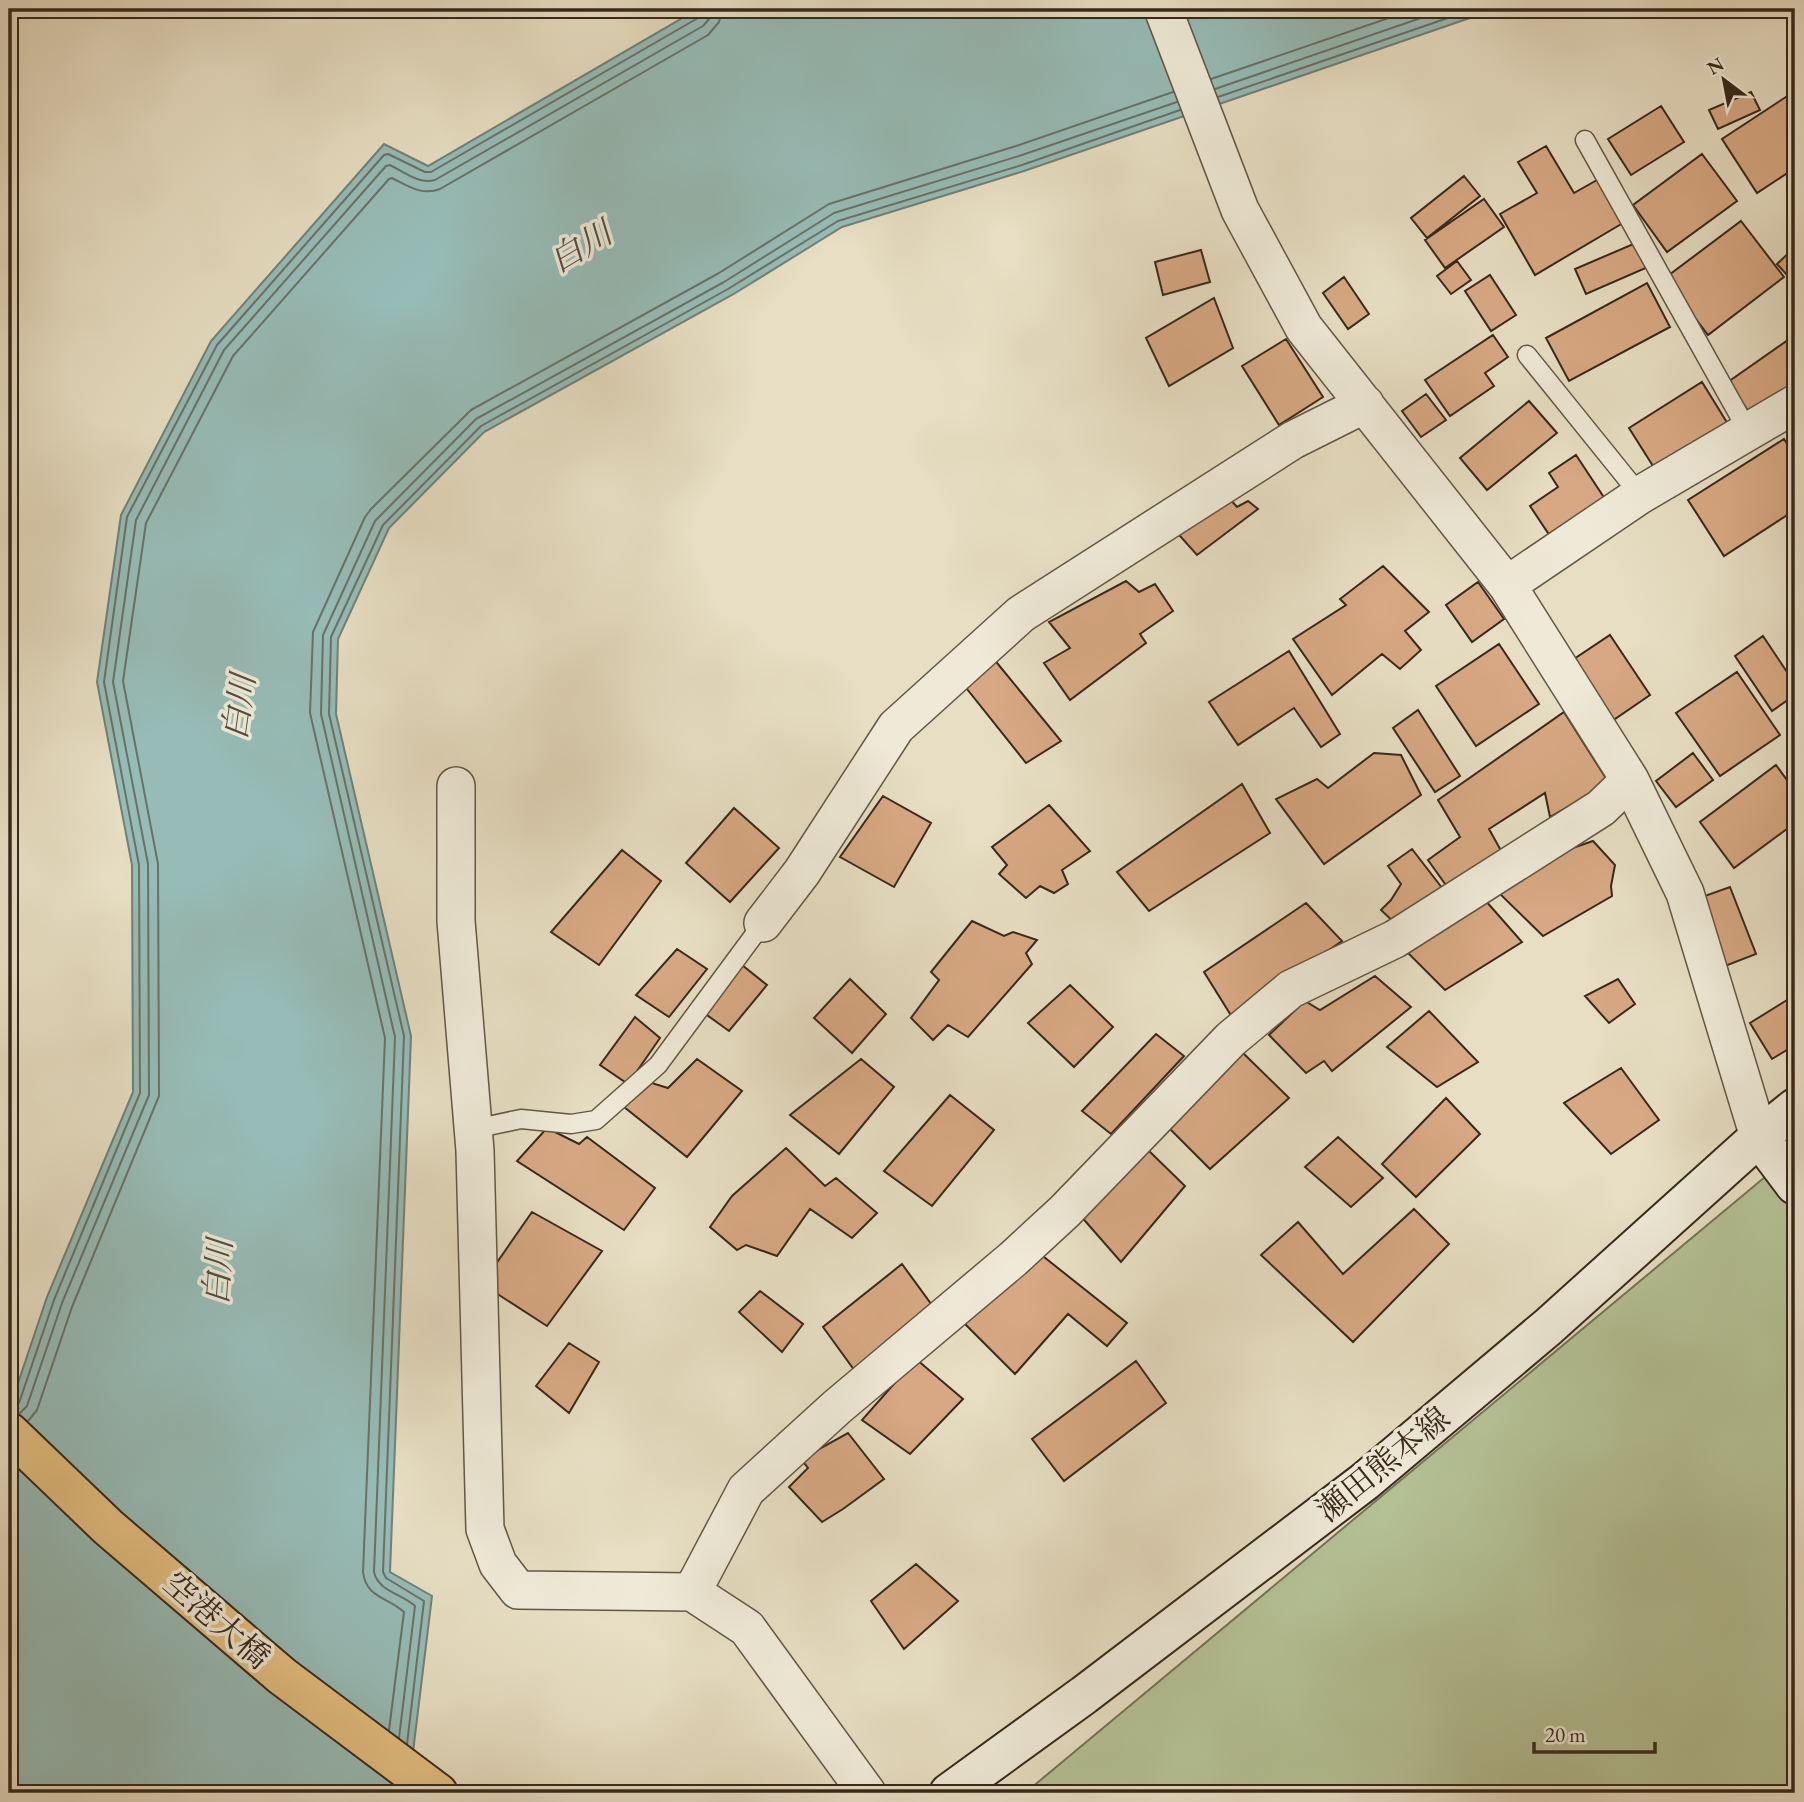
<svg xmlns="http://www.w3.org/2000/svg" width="1804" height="1802" viewBox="0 0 1804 1802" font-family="'EB Garamond','Noto Serif JP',serif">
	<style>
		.green { fill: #b4c195; stroke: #767458; stroke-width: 2 }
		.water { fill: #97bcb7; stroke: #718179; stroke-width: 2 }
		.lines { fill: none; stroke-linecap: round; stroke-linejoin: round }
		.shore { stroke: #687269; stroke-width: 2 }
		.building { fill: #d7a883; stroke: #38281b; stroke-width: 2 }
		.lane-casing { stroke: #645645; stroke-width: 21 }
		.street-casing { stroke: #645645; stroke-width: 40 }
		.secondary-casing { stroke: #38281b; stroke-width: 42 }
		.primary-casing { stroke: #38281b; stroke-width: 42 }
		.lane { stroke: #efead8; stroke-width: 18 }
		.street { stroke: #efead8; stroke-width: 37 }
		.secondary { stroke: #efead8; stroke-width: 38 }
		.primary { stroke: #e4bf82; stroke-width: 38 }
		.labels { text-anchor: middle; stroke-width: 7; stroke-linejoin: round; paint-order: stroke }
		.street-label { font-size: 32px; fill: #38281b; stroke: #efead8 }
		.water-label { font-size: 33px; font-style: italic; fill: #504d42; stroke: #efead8 }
	</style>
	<rect width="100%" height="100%" fill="#e7dec3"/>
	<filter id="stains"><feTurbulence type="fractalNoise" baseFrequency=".00286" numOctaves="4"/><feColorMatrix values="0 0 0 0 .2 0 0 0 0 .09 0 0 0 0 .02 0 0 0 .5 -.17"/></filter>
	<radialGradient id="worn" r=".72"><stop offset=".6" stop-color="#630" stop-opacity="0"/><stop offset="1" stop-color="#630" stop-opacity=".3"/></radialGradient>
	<path class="green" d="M1795,1152V1793H1025Z"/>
	<path class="water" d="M703,9H1496L1024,171L842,227L732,295L484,432L389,528L338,639L336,714L411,1036L390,1572L432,1596L408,1793H9V1410L47,1297L133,1092L132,865L97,682L121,515L211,341L384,144L428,166L686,16Z"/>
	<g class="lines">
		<path class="shore" d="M1211,79L1415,9
			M1215,89L1447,9
			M1218,97L1474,9
			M9,1408L15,1407L19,1403L54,1300L140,1093L139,865L104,682L127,517L217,345L384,155L388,154L425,172H431L698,18L702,14V9
			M19,1414L27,1406L62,1303L149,1095L148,864L113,682L136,520L224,350L386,166L390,165C404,172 420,185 435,180L703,26L710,18L711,9
			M28,1421L37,1410L72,1307L159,1096L158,864L123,681L146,523L233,356L389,179L392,178C408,186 422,196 440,189L708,35L719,22L722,9
			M389,1730L404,1612C388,1597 366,1598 363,1572L385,1038L310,713L313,632L365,517L371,509L471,410L719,273L829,204L1016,146L1173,92
			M399,1738L415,1606C402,1594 378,1591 374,1572L395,1037L321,714L323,635L375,521L476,419L724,282L834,213L1019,156L1177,102
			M407,1744L424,1601L386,1578L383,1572L404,1036L329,714L331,637L383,525L481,426L728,289L838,221L1022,165L1180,110"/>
	</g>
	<path class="building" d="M1795,91V168L1757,193L1722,139Z
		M1751,92L1760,110L1718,129L1709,110Z
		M1661,106L1684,142L1631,175L1608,139Z
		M1546,146L1574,193L1597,180L1623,223L1535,275L1500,214L1537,193L1518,162Z
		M1702,154L1737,201L1667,252L1633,205Z
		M1464,176L1480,196L1427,238L1411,218Z
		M1484,199L1504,227L1445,268L1425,240Z
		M1741,221L1784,277L1708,335L1665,278Z
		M1638,242L1648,267L1586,294L1575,269Z
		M1794,248L1795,249V284L1777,264Z
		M1201,250L1210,282L1163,295L1155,262Z
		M1457,261L1471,280L1451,294L1437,276Z
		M1490,275L1516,315L1491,331L1465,291Z
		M1344,277L1369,314L1348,329L1323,293Z
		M1647,283L1670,327L1569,381L1546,338Z
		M1214,298L1233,348L1169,386L1146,338Z
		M1493,335L1508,357L1485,373L1494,386L1450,416L1425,380Z
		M1795,335V394L1755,421L1728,382Z
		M1286,339L1323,397L1279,425L1242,366Z
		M1702,382L1731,429L1658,474L1629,428Z
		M1426,394L1446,420L1421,437L1402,411Z
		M1529,401L1557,433L1487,490L1460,458Z
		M1784,439L1795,456V510L1724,556L1688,500Z
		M1576,455L1607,502L1552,539L1530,506L1558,487L1549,473Z
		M1219,487L1237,507L1248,501L1258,509L1197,555L1172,527Z
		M1383,566L1429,612L1405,631L1421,650L1400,669L1382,654L1332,695L1293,639L1346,605L1340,599Z
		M1126,581L1139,592L1155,584L1173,611L1140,634L1146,643L1070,700L1044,663L1070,648L1049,622Z
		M1478,582L1504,619L1472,642L1446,605Z
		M1610,635L1650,695L1612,721L1571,661Z
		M1763,636L1795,684V695L1772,711L1735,656Z
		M1499,644L1539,704L1476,746L1436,686Z
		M1289,651L1340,734L1321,747L1294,708L1238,745L1209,702Z
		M993,658L1061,741L1026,763L963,684Z
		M1737,672L1780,735L1720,776L1676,713Z
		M1418,710L1460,776L1435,792L1393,728Z
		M1564,712L1609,783L1550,817L1545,793L1489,829L1504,856L1453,895L1428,860L1460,837L1438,800Z
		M1374,753L1401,755L1421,795L1324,864L1276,799L1317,779L1328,788Z
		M1693,753L1713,780L1676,807L1656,781Z
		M1776,765L1795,791V823L1734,868L1700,822Z
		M1242,784L1270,833L1149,911L1117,872Z
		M883,796L931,823L894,887L840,857Z
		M1049,805L1090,851L1062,870L1068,884L1054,893L1040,886L1026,898L999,874L1007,865L992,847Z
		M734,808L779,848L730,902L686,863Z
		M1593,841L1615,865L1611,886L1612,896L1543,936L1499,893L1558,853Z
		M1412,849L1449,897L1399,927L1381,910L1391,900L1401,884L1388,866Z
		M622,850L661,881L599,965L551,932Z
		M1730,887L1756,954L1725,966L1699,898Z
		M1485,900L1522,942L1445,990L1408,953Z
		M1306,903L1342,941L1232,1017L1204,972Z
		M972,921L1004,936L1013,932L1037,940L1026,953L1032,964L968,1037L948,1025L933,1040L911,1018L939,980L931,972Z
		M677,949L707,969L669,1017L636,995Z
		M742,965L767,985L729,1031L700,1010Z
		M1375,976L1411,1007L1332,1071L1324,1061L1306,1073L1269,1035L1305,1001L1320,1010Z
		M850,979L886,1014L852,1053L814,1018Z
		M1618,979L1635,1004L1609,1023L1585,996Z
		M1070,985L1113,1027L1074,1067L1028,1023Z
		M1795,995V1045L1772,1059L1750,1023Z
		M1429,1011L1478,1062L1437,1087L1387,1047Z
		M635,1017L660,1038L628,1084L600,1065Z
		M1156,1034L1184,1056L1111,1134L1082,1111Z
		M1242,1052L1289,1098L1210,1169L1168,1127Z
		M697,1059L742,1091L687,1157L624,1107L652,1083L668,1088Z
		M861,1059L894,1087L839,1154L790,1115Z
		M1621,1068L1659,1120L1611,1154L1564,1103Z
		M950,1095L994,1130L932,1206L884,1171Z
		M1446,1098L1480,1134L1416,1197L1382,1164Z
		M547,1128L579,1144L587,1137L655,1188L624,1230L517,1161Z
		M1338,1137L1383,1178L1351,1207L1305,1167Z
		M786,1148L825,1186L836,1178L877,1213L852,1238L810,1209L777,1256L746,1245L737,1250L710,1227L732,1196Z
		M1146,1148L1185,1186L1121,1262L1079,1214Z
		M1414,1209L1449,1244L1353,1342L1261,1255L1298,1222L1343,1274Z
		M532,1212L602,1251L547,1326L482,1284Z
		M1039,1253L1127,1323L1107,1346L1068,1314L1015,1374L963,1322Z
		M902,1264L934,1308L860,1378L823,1327Z
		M760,1291L803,1324L782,1352L739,1312Z
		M569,1343L599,1362L569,1413L536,1386Z
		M916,1359L963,1399L910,1454L862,1420Z
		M1136,1361L1166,1403L1064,1481L1032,1439Z
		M848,1433L884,1479L843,1509L822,1522L789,1487L808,1468L801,1459Z
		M916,1564L958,1601L904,1649L871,1601Z"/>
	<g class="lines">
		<g class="lane-casing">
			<path id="lane" d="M1585,140L1749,433
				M1527,355L1640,495
				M474,1129L521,1119L571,1124L596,1120L658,1065L763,923"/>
		</g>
		<g class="street-casing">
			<path id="street" d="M1163,9L1240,210L1304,328L1507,585L1630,780L1685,893L1759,1137
				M1507,585L1640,495L1795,404
				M456,786V921L475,1151L485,1529L498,1564L518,1590L692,1592L747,1628L867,1793
				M763,923L802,872L896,727L1021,614L1293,440L1365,404
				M692,1592L746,1490L837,1407L1013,1259L1065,1211L1231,1039L1291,989L1395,939L1601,808L1630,780"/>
		</g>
		<g class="secondary-casing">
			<path id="secondary" d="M1759,1137L1795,1185
				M949,1793L1084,1695L1364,1482L1548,1327L1759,1137L1795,1108"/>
		</g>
		<g class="primary-casing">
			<path id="primary" d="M9,1432L108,1527L282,1676L438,1793"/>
		</g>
		<use href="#lane" class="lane"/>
		<use href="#street" class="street"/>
		<use href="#secondary" class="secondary"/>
		<use href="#primary" class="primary"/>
	</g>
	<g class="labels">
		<g class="street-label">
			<text transform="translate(1383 1464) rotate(-39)" y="11">瀬田熊本線</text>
			<text transform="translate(217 1620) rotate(41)" y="11">空港大橋</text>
		</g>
		<g class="water-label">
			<text transform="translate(580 246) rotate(-31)" y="12">白川</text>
			<text transform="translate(238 707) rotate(-82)" y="12">白川</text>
			<text transform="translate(217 1272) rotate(-86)" y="12">白川</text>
		</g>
	</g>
	<rect width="1804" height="1802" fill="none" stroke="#e7dec3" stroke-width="35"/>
	<rect x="10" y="10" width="1783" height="1781" fill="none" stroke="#38281b" stroke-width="3.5"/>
	<rect x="18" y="18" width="1769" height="1767" fill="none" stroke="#38281b" stroke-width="2"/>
	<g transform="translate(1724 80) rotate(328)" stroke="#efead8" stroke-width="5" paint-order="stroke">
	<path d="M0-5L12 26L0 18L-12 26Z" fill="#38281b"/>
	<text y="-10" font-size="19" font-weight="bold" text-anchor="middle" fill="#38281b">N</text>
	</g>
	<path d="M1534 1742v10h121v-10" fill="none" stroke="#38281b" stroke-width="3.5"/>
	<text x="1545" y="1742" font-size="21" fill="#38281b" stroke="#efead8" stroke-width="5" paint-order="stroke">20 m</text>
	<rect width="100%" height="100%" filter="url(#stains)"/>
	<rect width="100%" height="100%" fill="url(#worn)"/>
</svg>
